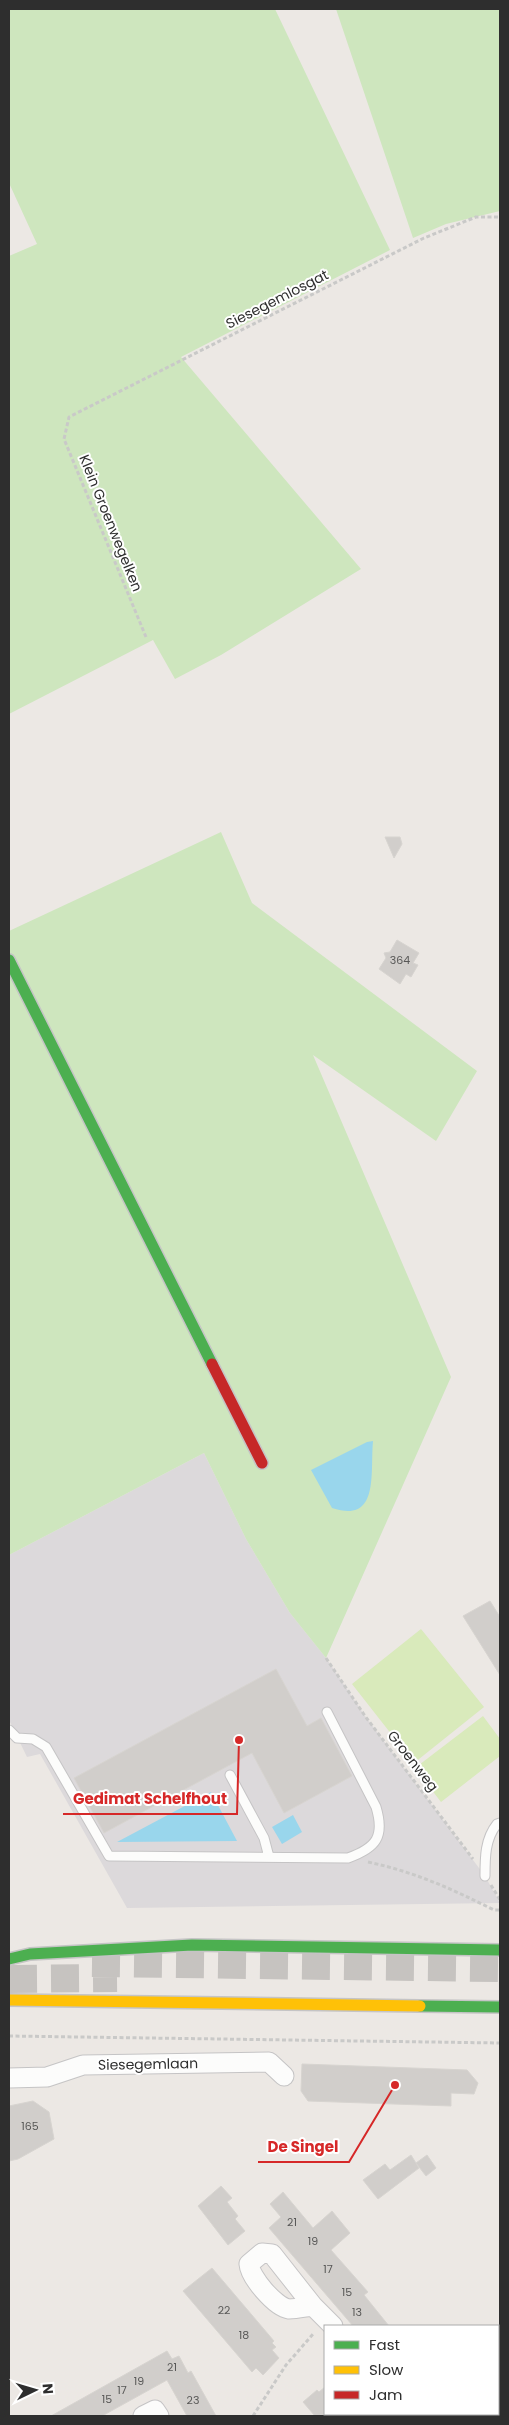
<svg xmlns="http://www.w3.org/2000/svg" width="509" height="2425" viewBox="0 0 509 2425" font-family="Poppins,sans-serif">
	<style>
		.industrial { fill: #dcd9db }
		.green { fill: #cee6be }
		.pitch { fill: #d9eabb }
		.water { fill: #99d6ec }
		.building { fill: #d1cecb; stroke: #d7d4d0 }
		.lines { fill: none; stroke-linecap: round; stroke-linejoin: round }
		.highway-tunnel { stroke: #c6c3c0; stroke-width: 28; stroke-dasharray: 28 14; stroke-linecap: butt }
		.lane-casing { stroke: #c5c4c5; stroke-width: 11 }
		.street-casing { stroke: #c5c4c5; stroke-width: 21 }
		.fast-casing { stroke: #c5c4c5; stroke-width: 14 }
		.slow-casing { stroke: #c5c4c5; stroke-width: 14 }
		.jam-casing { stroke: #c5c4c5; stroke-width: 14 }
		.path { stroke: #c9c9c8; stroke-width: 3; stroke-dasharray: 4 2.5; stroke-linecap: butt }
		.lane { stroke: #fcfcfb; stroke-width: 9 }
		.street { stroke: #fcfcfb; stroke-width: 19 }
		.fast { stroke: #4caf50; stroke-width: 11 }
		.slow { stroke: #ffc107; stroke-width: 11 }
		.jam { stroke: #c62828; stroke-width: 11 }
		.labels { text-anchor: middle; stroke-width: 4; stroke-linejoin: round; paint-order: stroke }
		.number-label { font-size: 11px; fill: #585857 }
		.street-label { font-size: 14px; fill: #2e2e2e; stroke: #fff }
		.leader { fill: none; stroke: #d62828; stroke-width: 2 }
		.callout-dot { fill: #d62828; stroke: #fff; stroke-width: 2 }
		.callout-label { font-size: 15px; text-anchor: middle; font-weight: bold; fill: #d62828; stroke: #fff; stroke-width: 4; stroke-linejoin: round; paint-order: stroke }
	</style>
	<rect width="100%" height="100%" fill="#ece8e4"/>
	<path class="industrial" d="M204,1453L246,1539L290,1613L326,1658L365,1716L485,1876L500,1903L127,1908L40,1754L27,1757L9,1720V1555Z"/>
	<path class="green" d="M9,9H275L390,250L181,357L361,569L221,655L175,679L153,640L9,714V256L37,244L9,183Z
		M336,9H500V211L446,224L413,238Z
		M221,832L252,903L477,1071L436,1141L313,1055L451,1377L326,1658L290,1613L246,1539L204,1453L9,1555V931Z"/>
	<path class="pitch" d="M421,1629L484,1707L414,1763L352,1684Z
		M483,1716L500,1739V1756L441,1802L415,1768Z"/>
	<path class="water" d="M373,1441C370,1473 380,1524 332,1508L311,1470L367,1442Z
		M211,1792L237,1841L117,1842Z
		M293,1815L302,1832L282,1844L272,1827Z"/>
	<path class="building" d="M385,837H400L402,844L394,858Z
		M397,940L419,953L413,963L418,965L411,977L406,974L400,984L379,969L386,958L384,953L390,952Z
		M490,1601L500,1617V1675L463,1616Z
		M276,1669L307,1726L321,1718L352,1776L284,1813L252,1753L104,1833L74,1778Z
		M302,2064L467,2070L478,2083L474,2094L451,2093V2106L308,2101L301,2091Z
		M33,2101L49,2112L54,2139L18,2159L9,2161V2106Z
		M411,2155L419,2168L378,2199L363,2180L385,2164L390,2170Z
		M427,2155L436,2168L426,2176L416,2163Z
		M221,2186L232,2198L227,2202L238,2216L235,2219L245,2231L228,2245L198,2206Z
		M283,2192L313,2228L332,2211L350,2233L331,2250L368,2292L364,2295L389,2326H353L269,2228L281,2217L270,2204Z
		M212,2268L274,2341L272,2343L276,2347L272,2350L279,2358L263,2375L256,2368L252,2372L183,2291Z
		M167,2351L172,2359L179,2356L188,2373L191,2371L216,2416H187L167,2380L102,2416H51Z
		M325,2387V2416H315L303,2402L317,2390L319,2392Z"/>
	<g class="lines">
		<path class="highway-tunnel" d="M92,1963L500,1968
			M9,1979L117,1978"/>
		<g class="lane-casing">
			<path id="lane" d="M9,1730L17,1738L33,1739L46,1747L109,1856L348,1858C376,1848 385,1837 376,1807L327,1712
				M230,1775L264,1838L269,1857
				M485,1876C485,1857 485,1839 497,1824L500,1823"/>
		</g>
		<g class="street-casing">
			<path id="street" d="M9,2078L47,2077L83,2065L269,2062L284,2076
				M313,2306C305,2307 297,2309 289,2309C275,2307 250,2277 249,2264L262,2253L272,2254L313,2306L333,2326
				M407,2414L409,2416
				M143,2416L155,2410L159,2416"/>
		</g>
		<g class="fast-casing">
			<path id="fast" d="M9,960L212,1364
				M9,1959L30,1954L192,1945L500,1950
				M420,2006L500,2007"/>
		</g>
		<g class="slow-casing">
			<path id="slow" d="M9,2000L420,2006"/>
		</g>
		<g class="jam-casing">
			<path id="jam" d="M212,1364L262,1463"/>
		</g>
		<path class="path" d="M146,637L64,439L69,417L424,238L476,217H500
			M326,1658L365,1716L473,1859
			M368,1862C415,1872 452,1889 494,1910H500
			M491,1885L500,1900
			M9,2036L500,2043
			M253,2416L286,2365L314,2333"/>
		<use href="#lane" class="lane"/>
		<use href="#street" class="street"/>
		<use href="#fast" class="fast"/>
		<use href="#slow" class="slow"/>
		<use href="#jam" class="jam"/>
	</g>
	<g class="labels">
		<g class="number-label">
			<text x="400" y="964">364</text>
			<text x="30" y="2130">165</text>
			<text x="292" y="2226">21</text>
			<text x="313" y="2245">19</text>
			<text x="328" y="2273">17</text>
			<text x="347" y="2296">15</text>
			<text x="224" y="2314">22</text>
			<text x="357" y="2316">13</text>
			<text x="244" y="2339">18</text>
			<text x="172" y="2371">21</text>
			<text x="139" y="2385">19</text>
			<text x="122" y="2394">17</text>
			<text x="107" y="2403">15</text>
			<text x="193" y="2404">23</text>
		</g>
		<g class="street-label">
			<text transform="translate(277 299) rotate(-27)" y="5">Siesegemlosgat</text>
			<text transform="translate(111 523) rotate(68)" y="5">Klein Groenwegelken</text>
			<text transform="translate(413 1761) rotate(52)" y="5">Groenweg</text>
			<text transform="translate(148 2064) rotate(-1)" y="5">Siesegemlaan</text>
		</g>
	</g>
	<path class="leader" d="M239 1740L237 1814H63M395 2085L349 2162H258"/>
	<g class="callout-dot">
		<circle cx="239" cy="1740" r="5"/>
		<circle cx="395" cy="2085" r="5"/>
	</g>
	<g class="callout-label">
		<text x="150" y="1804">Gedimat Schelfhout</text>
		<text x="303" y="2152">De Singel</text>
	</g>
	<rect width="509" height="2425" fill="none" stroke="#2e2e2e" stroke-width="20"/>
	<rect x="324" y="2325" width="175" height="90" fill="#ffffff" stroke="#ababab"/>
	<rect x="334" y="2341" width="25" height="8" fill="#4caf50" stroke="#ababab"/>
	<text x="369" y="2350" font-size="15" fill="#2e2e2e">Fast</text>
	<rect x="334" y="2366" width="25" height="8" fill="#ffc107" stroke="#ababab"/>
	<text x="369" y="2375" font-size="15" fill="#2e2e2e">Slow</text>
	<rect x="334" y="2391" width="25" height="8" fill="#c62828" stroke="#ababab"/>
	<text x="369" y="2400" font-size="15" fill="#2e2e2e">Jam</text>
	<g transform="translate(35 2390) rotate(85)" stroke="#ffffff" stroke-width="4" paint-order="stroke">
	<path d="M0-4L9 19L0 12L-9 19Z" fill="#2e2e2e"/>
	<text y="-8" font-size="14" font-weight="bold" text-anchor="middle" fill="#2e2e2e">N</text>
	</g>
</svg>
